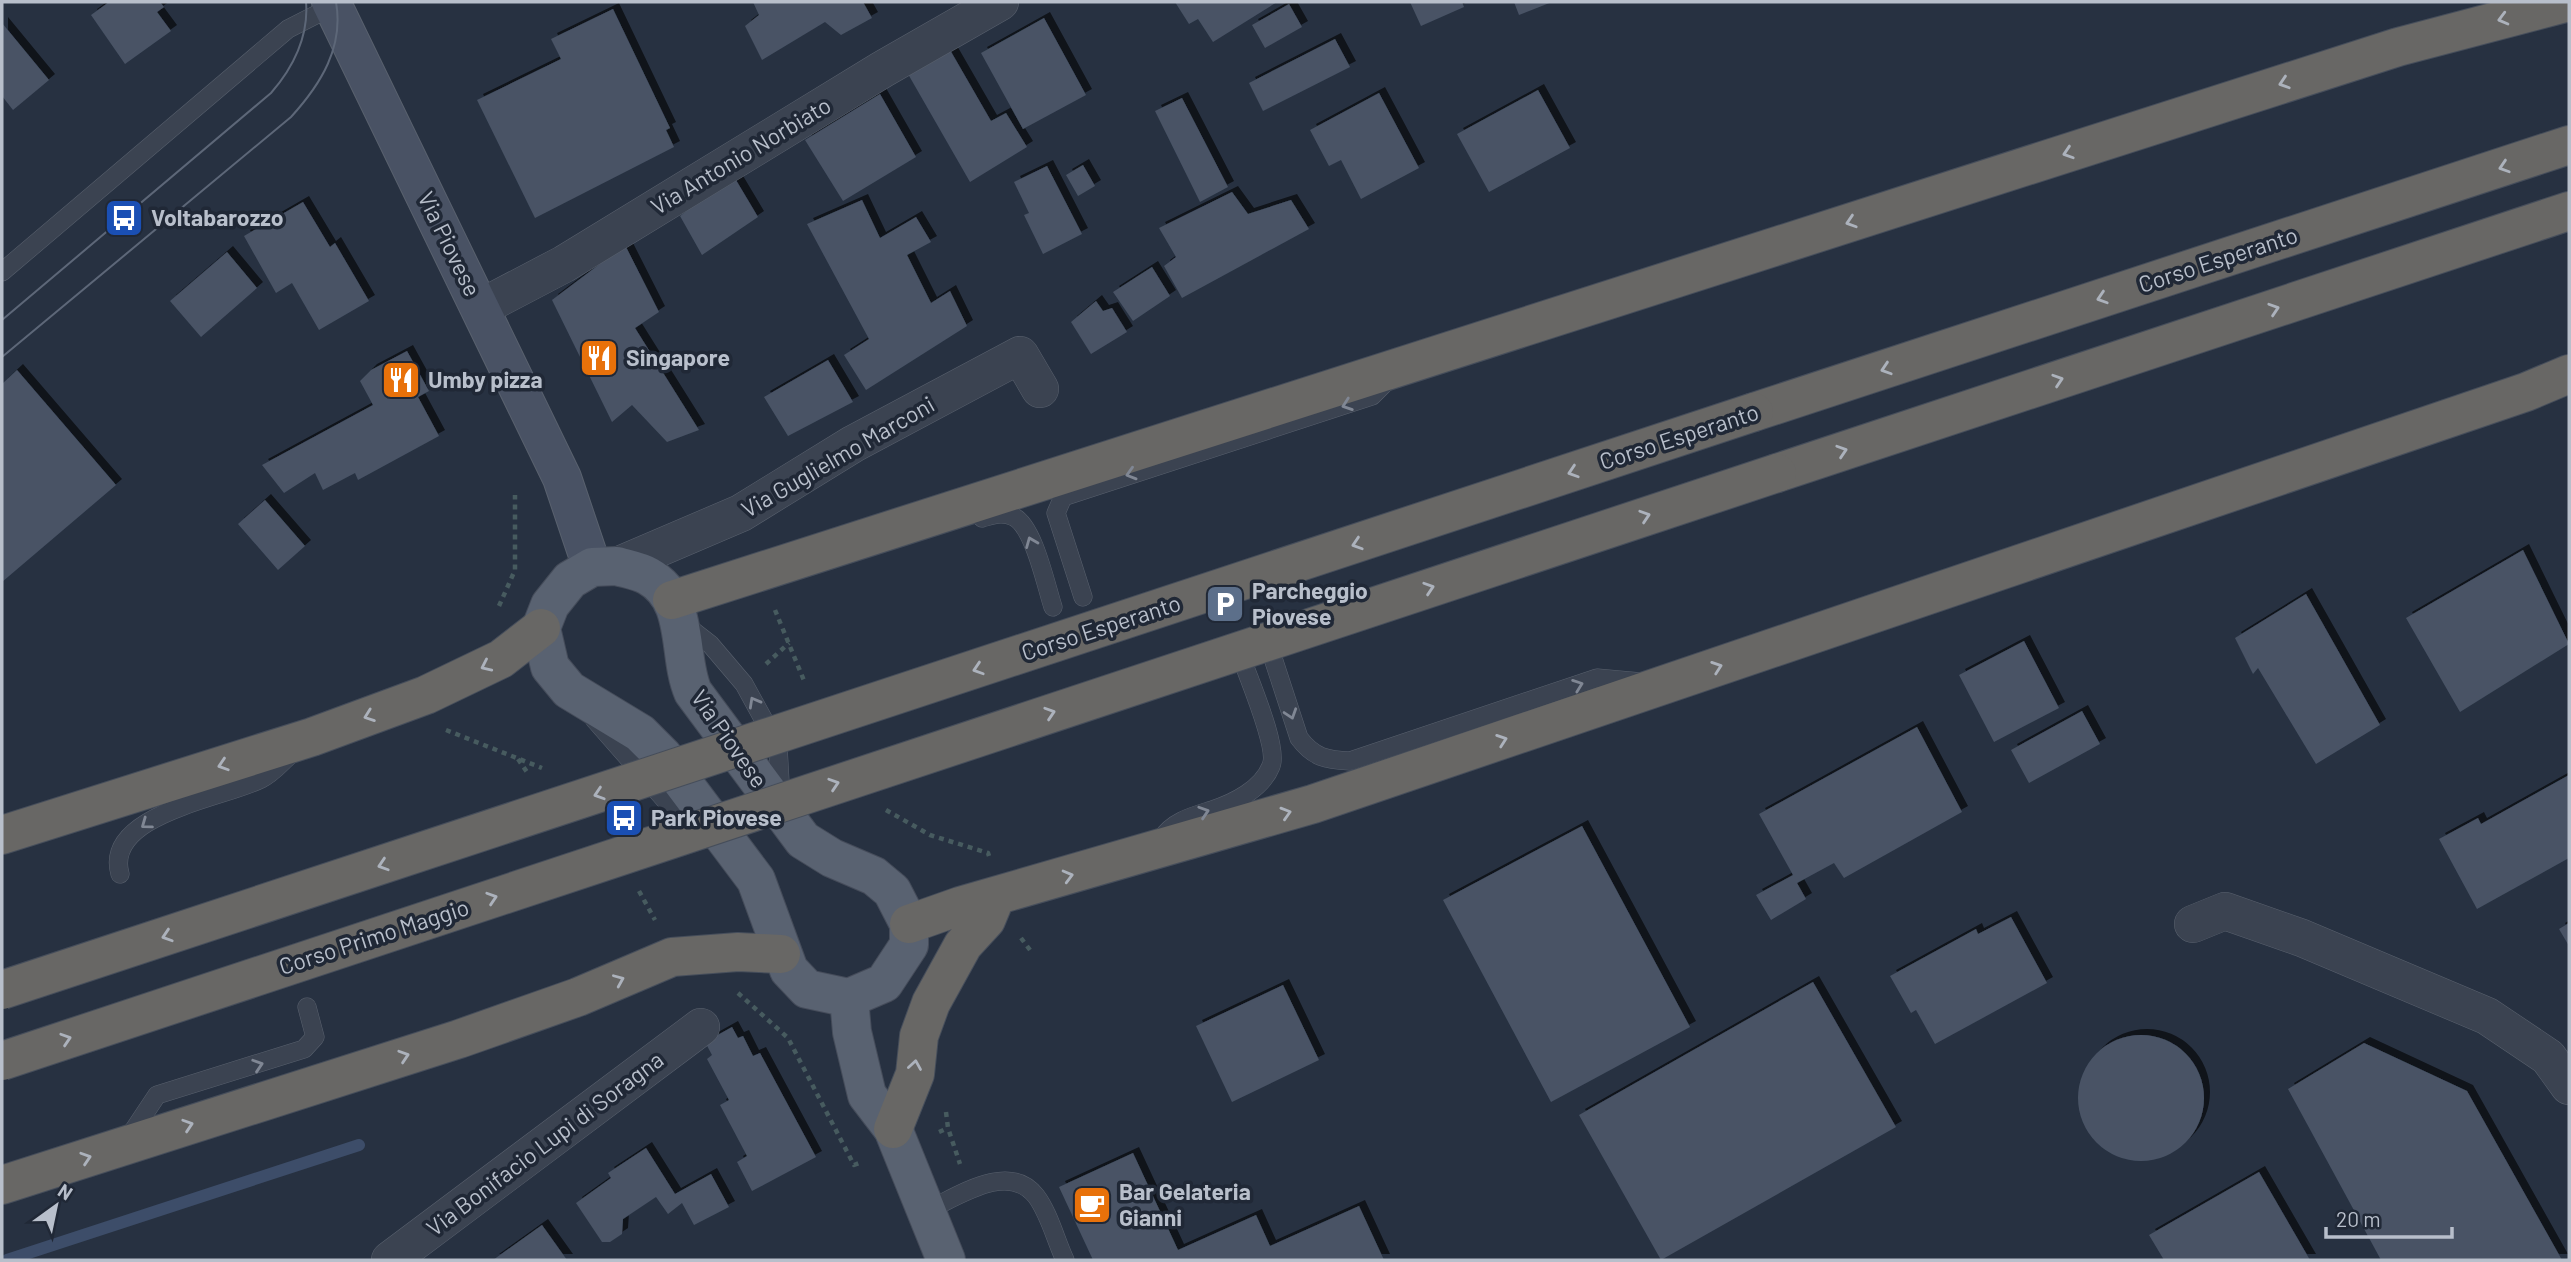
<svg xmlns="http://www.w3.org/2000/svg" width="2571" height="1262" viewBox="0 0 2571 1262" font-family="Barlow,sans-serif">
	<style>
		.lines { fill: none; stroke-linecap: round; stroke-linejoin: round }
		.stream { stroke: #3d4d69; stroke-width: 12 }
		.building { fill: #485365; filter: url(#shadow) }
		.service-casing { stroke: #59616e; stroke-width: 19 }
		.minor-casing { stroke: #59616e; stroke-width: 38 }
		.secondary-casing { stroke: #59616e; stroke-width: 40 }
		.primary-casing { stroke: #454c5a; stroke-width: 40 }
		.trunk-casing { stroke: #464e5b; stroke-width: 40 }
		.path { stroke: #475b5f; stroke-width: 4.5; stroke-dasharray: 5 5; stroke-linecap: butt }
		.service { stroke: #3b4351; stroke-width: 18 }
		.minor { stroke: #3b4351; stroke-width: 37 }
		.secondary { stroke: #495264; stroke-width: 38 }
		.primary { stroke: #596271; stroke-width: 38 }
		.trunk { stroke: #686765; stroke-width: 38 }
		.tram { stroke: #5d6778; stroke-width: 2 }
		.trunk-bridge-casing { stroke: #464e5b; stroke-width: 40; stroke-linecap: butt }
		.trunk-bridge { stroke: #686765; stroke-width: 38 }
		.oneway { stroke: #acb2bc }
		.oneway2 { stroke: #808794 }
		.labels { text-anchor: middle; stroke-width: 7; stroke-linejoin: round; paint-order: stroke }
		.street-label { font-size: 23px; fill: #b8bfcb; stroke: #202836 }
		.poi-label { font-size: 23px; font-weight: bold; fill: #b8bfcb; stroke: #202836; text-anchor: start }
	</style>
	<defs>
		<filter id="shadow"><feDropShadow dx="6" dy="-6" stdDeviation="0" flood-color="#0009"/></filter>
	</defs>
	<rect width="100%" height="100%" fill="#273141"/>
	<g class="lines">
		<path class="stream" d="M7,1260L359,1145"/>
	</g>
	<path class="building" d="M109,2H160L164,7L157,12L171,31L125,64L91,15Z
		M753,2H863L872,18L841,35L825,22L762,60L745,26L759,15Z
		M1175,2H1277L1213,42L1198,19L1189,24Z
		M1410,2H1462L1464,7L1421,26Z
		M1514,2H1552L1519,15Z
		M1289,4L1302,27L1265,48L1252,25Z
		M613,9L670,128L666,130L674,147L535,218L477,100L561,59L551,39Z
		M1044,18L1086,95L1023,129L981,53Z
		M2,23L49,80L13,110L2,96Z
		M1335,39L1350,67L1263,111L1249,83Z
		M946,43L991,121L1006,113L1027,147L970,182L904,67Z
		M1538,90L1570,148L1489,192L1457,134Z
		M1379,93L1419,168L1361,199L1341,160L1329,166L1310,130Z
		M880,94L916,157L843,201L805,140Z
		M1182,98L1228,187L1200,202L1155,111Z
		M1083,165L1095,186L1078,196L1066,175Z
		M1047,166L1082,234L1043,254L1024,215L1029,213L1014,182Z
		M733,175L758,217L702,255L680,216Z
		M1232,192L1248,214L1291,200L1309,229L1182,298L1164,266L1176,257L1159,228Z
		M862,200L880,238L916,217L931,242L907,255L931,303L950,291L967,326L866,390L844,355L869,339L807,224Z
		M303,202L330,247L335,243L369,301L319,330L292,283L276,293L244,236Z
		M625,245L659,312L635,328L699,430L667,442L632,405L612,422L552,300Z
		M227,252L257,288L201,337L170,301Z
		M1152,267L1170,296L1133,321L1113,292Z
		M1096,301L1103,311L1112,308L1127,332L1091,354L1071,322Z
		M407,351L429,391L418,397L439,436L358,480L355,473L323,490L315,473L284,493L262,465L373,405L360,381L371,370Z
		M828,360L853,402L788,436L764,397Z
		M17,370L116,485L2,582V384Z
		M265,500L305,546L278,570L238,524Z
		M2523,550L2569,644L2460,712L2406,618Z
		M2306,594L2380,725L2316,764L2258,668L2253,674L2235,638Z
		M2024,641L2059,708L1994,742L1959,675Z
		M2082,711L2100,744L2029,783L2011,750Z
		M1917,727L1962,812L1844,878L1834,863L1797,883L1806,899L1771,920L1756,895L1793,875L1759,814Z
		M2569,775V858L2477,909L2439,839L2478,818L2481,824Z
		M1582,826L1690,1027L1551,1102L1443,900Z
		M2011,917L2047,983L1935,1044L1916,1010L1911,1013L1890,976L1976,929L1978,934Z
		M2569,923V946L2559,929Z
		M1813,982L1896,1127L1661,1260L1579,1115Z
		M1283,985L1319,1060L1232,1102L1196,1026Z
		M732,1027L738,1038L743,1036L753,1056L760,1053L816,1157L752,1191L737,1162L747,1156L720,1105L729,1100L707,1059L712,1055L705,1042Z
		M2078 1098a63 63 0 1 1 126 0a63 63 0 1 1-126 0Z
		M2364,1043L2467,1091L2562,1260H2381L2288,1089Z
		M646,1148L675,1194L711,1174L729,1207L694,1225L682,1203L668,1214L656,1197L623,1219L622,1234L610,1242H602L576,1203L611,1178L608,1173Z
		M1133,1153L1178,1250L1256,1215L1270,1246L1359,1206L1384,1260H1093L1059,1187Z
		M2259,1172L2310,1260H2164L2149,1235Z
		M542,1225L567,1260H493Z"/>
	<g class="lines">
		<g class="service-casing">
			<path id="service" d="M2,272L288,29L333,6
				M982,518C993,515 1003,511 1014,517C1034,527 1046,586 1053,607
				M1083,597L1056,513L1063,497L1372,396L1387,381
				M683,623L710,644L744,684L778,746L781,799
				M1270,649L1299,738C1314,758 1327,760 1350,761L1597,678L1641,682
				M594,719L679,816L700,829
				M1162,838C1173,821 1193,816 1212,810C1234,803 1262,789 1271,766C1279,748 1249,680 1242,659
				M120,874C103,814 224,798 261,779C272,774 281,763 290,755
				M127,1140L157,1095L304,1049L315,1037L307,1007
				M924,1212C956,1198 1008,1160 1036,1196C1049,1213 1056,1241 1065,1260"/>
		</g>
		<g class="minor-casing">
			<path id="minor" d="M480,308L564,264L883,69L1000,2
				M617,566L741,513L853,444L1020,355L1040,389
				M2193,924L2225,911L2302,938L2487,1016L2548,1057L2569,1086
				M390,1260L701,1027"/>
		</g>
		<g class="secondary-casing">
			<path id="secondary" d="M331,2L562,478L592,567"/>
		</g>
		<g class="primary-casing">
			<path id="primary" d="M617,566C627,569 639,571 648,576C691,600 677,655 693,692L803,840L832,858L874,876L892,891L909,924V945L884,983L849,998L807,989L789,970L756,880L663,756L640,733L569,690L550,667L541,628L550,605L570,580L592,567Z
				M849,998L852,1032L867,1095L893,1129L946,1260"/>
		</g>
		<g class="trunk-casing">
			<path id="trunk" d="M1754,412L2569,145
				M1777,473L2569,211
				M672,600L2398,47L2569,2
				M2,835L312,737L426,695L501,659L541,628
				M909,924L960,906L1313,804L2526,392L2569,374
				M893,1129L915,1074L919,1036L931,1003L963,945L986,920L996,896
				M2,1185L459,1039L578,997L672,957L738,952L781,954"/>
		</g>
		<path class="path" d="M499,606L515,570V495
			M775,610L805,683
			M766,664L789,643
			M446,730L542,768
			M518,759L529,775
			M886,810L930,835L988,853L989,856
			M639,891L655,920
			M1021,938L1033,954
			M738,993L788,1038L854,1165L862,1162
			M946,1112L948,1128L960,1164
			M939,1132L948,1128"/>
		<use href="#service" class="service"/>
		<use href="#minor" class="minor"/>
		<use href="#secondary" class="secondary"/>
		<use href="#primary" class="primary"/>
		<use href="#trunk" class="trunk"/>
		<path class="tram" d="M2,320L271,93C293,68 309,36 306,2
			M2,357L291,117C321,84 344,47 336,2"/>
		<g class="trunk-bridge-casing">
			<path id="trunk-bridge" d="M2,990L1754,412
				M2,1061L1777,473"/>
		</g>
		<use href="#trunk-bridge" class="trunk-bridge"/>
	</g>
	<defs><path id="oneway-chevron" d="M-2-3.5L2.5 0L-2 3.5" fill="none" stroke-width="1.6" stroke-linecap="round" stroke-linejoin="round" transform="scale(1.75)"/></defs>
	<g class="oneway">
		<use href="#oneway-chevron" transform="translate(2503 19) rotate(165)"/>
		<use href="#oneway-chevron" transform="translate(2284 83) rotate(162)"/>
		<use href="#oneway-chevron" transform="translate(2068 153) rotate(162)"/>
		<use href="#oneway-chevron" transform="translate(2504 167) rotate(162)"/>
		<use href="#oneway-chevron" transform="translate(1851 222) rotate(162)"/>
		<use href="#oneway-chevron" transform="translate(2102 298) rotate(162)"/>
		<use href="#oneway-chevron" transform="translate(2274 309) rotate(-18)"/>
		<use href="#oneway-chevron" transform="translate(1886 369) rotate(162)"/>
		<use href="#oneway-chevron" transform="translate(2058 380) rotate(-18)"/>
		<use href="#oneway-chevron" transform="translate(1842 451) rotate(-18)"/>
		<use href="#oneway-chevron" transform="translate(1573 472) rotate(162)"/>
		<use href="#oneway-chevron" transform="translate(1645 516) rotate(-18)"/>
		<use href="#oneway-chevron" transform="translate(1357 544) rotate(162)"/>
		<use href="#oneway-chevron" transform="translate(1429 588) rotate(-18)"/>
		<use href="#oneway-chevron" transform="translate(486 666) rotate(155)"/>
		<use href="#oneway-chevron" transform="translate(1717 667) rotate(-19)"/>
		<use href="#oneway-chevron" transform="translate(978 669) rotate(162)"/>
		<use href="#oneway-chevron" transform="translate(1050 713) rotate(-18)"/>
		<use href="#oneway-chevron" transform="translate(369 716) rotate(160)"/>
		<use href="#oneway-chevron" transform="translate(1502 740) rotate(-19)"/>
		<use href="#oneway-chevron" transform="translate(223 765) rotate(162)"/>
		<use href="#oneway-chevron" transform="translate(834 784) rotate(-18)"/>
		<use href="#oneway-chevron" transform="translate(599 794) rotate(162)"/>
		<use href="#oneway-chevron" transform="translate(1286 813) rotate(-17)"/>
		<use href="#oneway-chevron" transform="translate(383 865) rotate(162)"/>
		<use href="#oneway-chevron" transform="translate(1068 876) rotate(-15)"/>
		<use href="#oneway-chevron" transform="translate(492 898) rotate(-18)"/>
		<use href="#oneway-chevron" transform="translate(167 936) rotate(162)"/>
		<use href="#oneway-chevron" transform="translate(619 980) rotate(-23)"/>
		<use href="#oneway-chevron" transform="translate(66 1039) rotate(-18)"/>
		<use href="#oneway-chevron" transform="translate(404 1056) rotate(-18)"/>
		<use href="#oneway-chevron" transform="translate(915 1065) rotate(-81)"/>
		<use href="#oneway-chevron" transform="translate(188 1125) rotate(-18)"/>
		<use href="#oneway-chevron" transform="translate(86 1158) rotate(-18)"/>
	</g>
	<g class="oneway2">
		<use href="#oneway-chevron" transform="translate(1347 405) rotate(161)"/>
		<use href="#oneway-chevron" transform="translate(1131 474) rotate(163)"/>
		<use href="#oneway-chevron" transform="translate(1031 542) rotate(-112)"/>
		<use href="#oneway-chevron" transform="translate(1578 685) rotate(-20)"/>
		<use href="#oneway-chevron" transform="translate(754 702) rotate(-119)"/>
		<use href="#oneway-chevron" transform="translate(1291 714) rotate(72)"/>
		<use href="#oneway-chevron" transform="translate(1204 812) rotate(-18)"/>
		<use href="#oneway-chevron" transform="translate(146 824) rotate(144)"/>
		<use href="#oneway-chevron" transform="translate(258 1065) rotate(-18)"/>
	</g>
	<defs>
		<g id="bus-square" transform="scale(2.0125)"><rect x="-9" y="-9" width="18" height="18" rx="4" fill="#1a4fb4" stroke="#202836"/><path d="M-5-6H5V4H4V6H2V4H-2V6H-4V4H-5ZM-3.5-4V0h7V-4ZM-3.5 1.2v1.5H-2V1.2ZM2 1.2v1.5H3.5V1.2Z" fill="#fff"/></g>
		<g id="restaurant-square" transform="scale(2.0125)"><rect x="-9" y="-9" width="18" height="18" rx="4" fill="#e8710a" stroke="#202836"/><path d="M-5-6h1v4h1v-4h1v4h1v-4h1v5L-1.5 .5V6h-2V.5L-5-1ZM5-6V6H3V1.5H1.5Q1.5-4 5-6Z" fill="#fff"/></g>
		<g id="parking-square" transform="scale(2.0125)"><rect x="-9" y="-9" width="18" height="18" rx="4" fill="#5c6f8a" stroke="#202836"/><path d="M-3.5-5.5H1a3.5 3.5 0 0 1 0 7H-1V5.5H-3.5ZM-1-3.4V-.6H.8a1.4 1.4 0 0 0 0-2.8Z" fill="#fff"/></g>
		<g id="cafe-square" transform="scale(2.0125)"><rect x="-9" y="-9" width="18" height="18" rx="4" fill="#e8710a" stroke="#202836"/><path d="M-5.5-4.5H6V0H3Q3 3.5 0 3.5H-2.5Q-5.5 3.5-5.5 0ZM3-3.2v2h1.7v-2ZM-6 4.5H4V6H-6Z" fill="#fff"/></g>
	</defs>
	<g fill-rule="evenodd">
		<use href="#bus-square" x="124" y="218"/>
		<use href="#restaurant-square" x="599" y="358"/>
		<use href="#restaurant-square" x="401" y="380"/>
		<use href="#parking-square" x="1225" y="604"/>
		<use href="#bus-square" x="624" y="818"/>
		<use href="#cafe-square" x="1092" y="1205"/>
	</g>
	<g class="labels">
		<g class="street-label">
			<text transform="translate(741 156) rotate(-31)" y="8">Via Antonio Norbiato</text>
			<text transform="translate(449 244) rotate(64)" y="8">Via Piovese</text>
			<text transform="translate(2218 260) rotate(-18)" y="8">Corso Esperanto</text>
			<text transform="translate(1679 437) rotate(-18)" y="8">Corso Esperanto</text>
			<text transform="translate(838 457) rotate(-30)" y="8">Via Guglielmo Marconi</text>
			<text transform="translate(1101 628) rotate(-18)" y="8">Corso Esperanto</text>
			<text transform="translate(729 739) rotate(55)" y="8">Via Piovese</text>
			<text transform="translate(374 937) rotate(-18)" y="8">Corso Primo Maggio</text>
			<text transform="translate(545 1144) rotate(-37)" y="8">Via Bonifacio Lupi di Soragna</text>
		</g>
		<g class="poi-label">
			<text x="151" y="226">Voltabarozzo</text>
			<text x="626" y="366">Singapore</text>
			<text x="428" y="388">Umby pizza</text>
			<text x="1252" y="599">Parcheggio<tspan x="1252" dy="26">Piovese</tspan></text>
			<text x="651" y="826">Park Piovese</text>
			<text x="1119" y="1200">Bar Gelateria<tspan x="1119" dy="26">Gianni</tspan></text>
		</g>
	</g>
	<rect width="2571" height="1262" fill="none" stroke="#b8bfcb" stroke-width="7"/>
	<g transform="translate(56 1206) rotate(33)" stroke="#202836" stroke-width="5" paint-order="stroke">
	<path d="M0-5L12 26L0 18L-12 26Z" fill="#b8bfcb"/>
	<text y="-10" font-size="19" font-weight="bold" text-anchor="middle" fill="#b8bfcb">N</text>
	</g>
	<path d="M2326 1227v10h126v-10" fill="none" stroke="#b8bfcb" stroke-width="3.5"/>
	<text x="2336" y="1227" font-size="21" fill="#b8bfcb" stroke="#202836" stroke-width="5" paint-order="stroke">20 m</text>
</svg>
